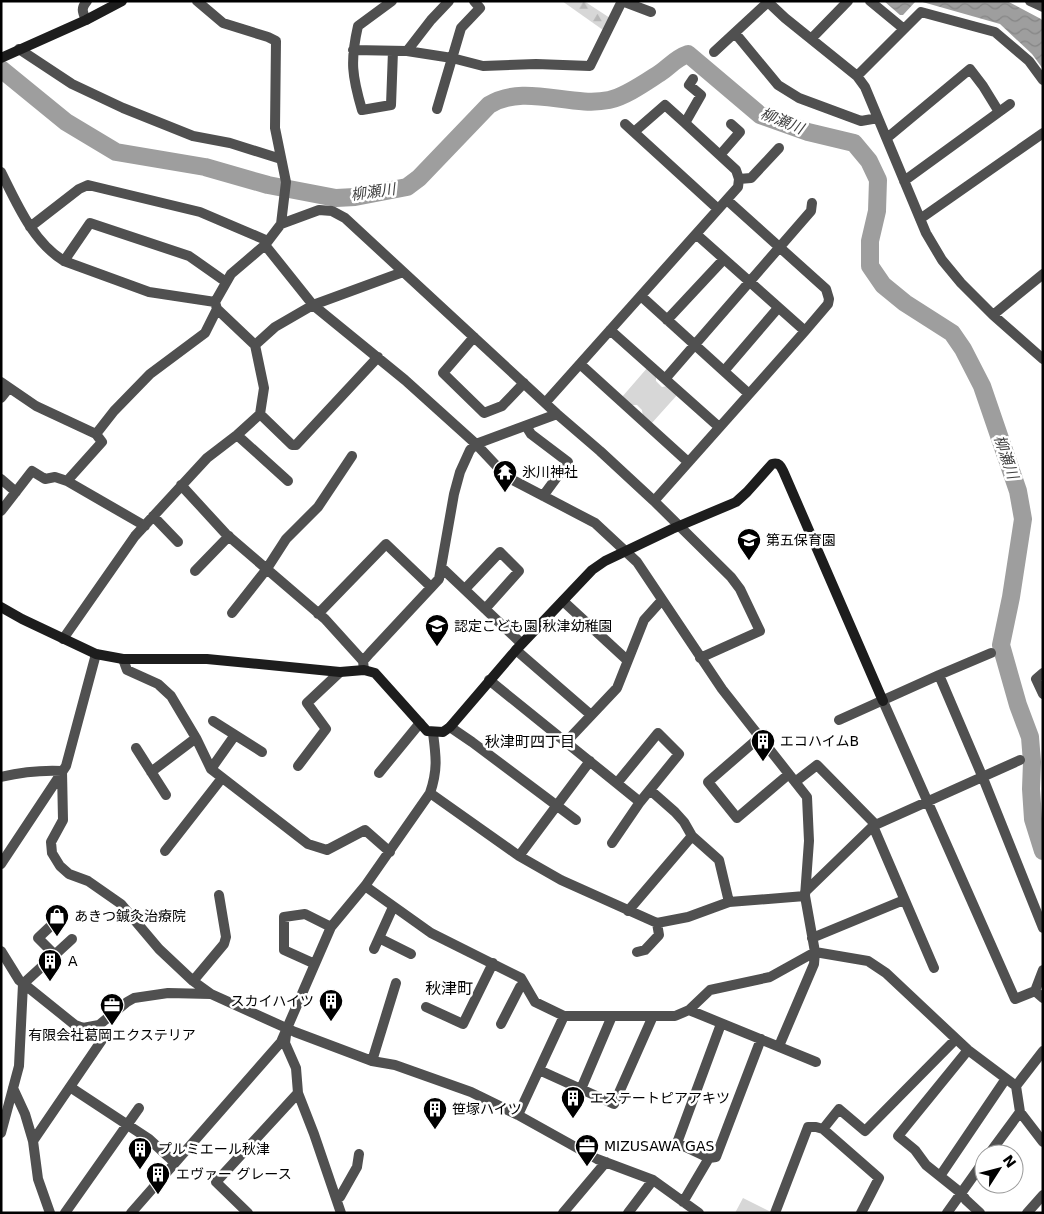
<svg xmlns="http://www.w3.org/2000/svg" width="1044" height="1214" viewBox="0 0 1044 1214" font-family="'DejaVu Sans','Noto Sans JP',sans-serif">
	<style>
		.forest { fill: url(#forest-firs) }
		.park { fill: #d7d7d7 }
		.water { fill: url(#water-waves) }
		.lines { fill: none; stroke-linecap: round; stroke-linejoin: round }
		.river { stroke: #9e9e9e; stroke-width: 18 }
		.street { stroke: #505050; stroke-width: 10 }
		.secondary { stroke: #1d1d1d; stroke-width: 10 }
		.labels { text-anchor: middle; stroke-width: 5; stroke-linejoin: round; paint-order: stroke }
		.poi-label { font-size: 14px; fill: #000; stroke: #fff; text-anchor: start }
		.water-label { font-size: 15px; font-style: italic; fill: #3f3f3f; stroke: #fff }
		.neighbourhood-label { font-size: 15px; fill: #000; stroke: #fff }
		.quarter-label { font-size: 16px; fill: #000; stroke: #fff }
	</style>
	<defs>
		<pattern id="forest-firs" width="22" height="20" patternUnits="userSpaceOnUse" patternTransform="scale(1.25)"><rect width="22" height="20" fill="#d7d7d7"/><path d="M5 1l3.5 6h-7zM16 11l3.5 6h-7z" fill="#b7b7b7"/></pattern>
		<pattern id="water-waves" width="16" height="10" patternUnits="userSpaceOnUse" patternTransform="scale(1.25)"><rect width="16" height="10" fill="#9e9e9e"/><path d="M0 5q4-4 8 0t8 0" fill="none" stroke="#868686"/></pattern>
	</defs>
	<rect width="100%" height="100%" fill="#fff"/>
	<path class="forest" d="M562,1H584L610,18L603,30Z"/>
	<path class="park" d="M648,367L656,375V381L662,387L668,386L678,394L651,424L643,417L642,410L637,405H631L622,397Z
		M743,1198L771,1212L735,1213Z"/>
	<path class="water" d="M884,1H916L903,15H900Z
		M919,1H1007L1041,19L1043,21V69L1032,54L1000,24Z"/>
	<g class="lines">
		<path class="river" d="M1,69L66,122L116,152L205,167L268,185L336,198L355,197L407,187L419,178L489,105C525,83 570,108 609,100C625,97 646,82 660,73C670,66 676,58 688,54L760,115L808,132L854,143L869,161L878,180L877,211L870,241V266L883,285L905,303L952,333L963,349L982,386L1018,491L1023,519L1011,597L1001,645L1018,705L1030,737L1032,762L1031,789L1033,819L1043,851"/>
		<path class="street" d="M197,1L223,23L268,37L276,41L275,128L286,182L281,224
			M392,1L358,26C350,61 352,76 362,110L391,105L393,51
			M622,1L651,12
			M767,1L785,18L857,76L865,87L926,233L942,260L961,283L993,315L1043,359
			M870,1L904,29
			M1030,1L1043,7
			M86,20C82,11 81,8 87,1
			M735,33L778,85L799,98L861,121L878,118
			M811,39L848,1
			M19,49L72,84L123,108L193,136L230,143L281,159
			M353,50L407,51L452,58L483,66L536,64L590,66L622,1
			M407,51L431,20L449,1
			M714,52L768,2
			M857,76L921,12L995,32L1029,61L1043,80
			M437,109L461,28L480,8L474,1
			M625,124L718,209
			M634,132L665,105L685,123
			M887,138L970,69L983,86L999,112
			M720,155L740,132L731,124
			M1,172C17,204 33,242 64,261L149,292L215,302
			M739,179L751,178L779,148
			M904,181L1010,104
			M920,219L1043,133
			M30,227L79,189L88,185L200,212L268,241
			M696,234L805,331
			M265,245L313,305L405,380L476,444L507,477L595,523L637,562L722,689L807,797L809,841L805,896L815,952L814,964L779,1046
			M64,261L90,223L189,256L226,282
			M641,296L749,394
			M993,315L1043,274
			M667,320L724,259
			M610,330L719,427
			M474,337L443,373L484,413L502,406L524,383
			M255,345L275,327L313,305L403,272
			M580,364L688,462
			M724,371L778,308
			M665,379L811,211L812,203
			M1,382L36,406L96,434L102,442L67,481L55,477L45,479L32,471L1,511
			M1,398L9,388
			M545,403L738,187L739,179L736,170L685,123L701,95L689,85L693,79
			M260,414L292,445H296L378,357
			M526,426L531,434L568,462L543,496
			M96,434L114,411L150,374L205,333L217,309L215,302L231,274L265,245L281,224L319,210L332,211L345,218L557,414L600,451L654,501L731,577L740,589L760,631L700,658
			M237,435L288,481
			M1,479L16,492
			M67,481L145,526
			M181,485L226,534L325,619L363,661
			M654,501L805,331L828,304L829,299L826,289L727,200
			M153,516L178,542
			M442,568L521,643
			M195,571L229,536
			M465,589L500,552L519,571L485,609
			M563,601L627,660
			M232,613L266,570L286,539L318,507L352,456
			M318,614L386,544L431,587
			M63,639L135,536L207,458L237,435L260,414L264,388L255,345L217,309
			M516,650L591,715
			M123,659L127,670L158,684L171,696L196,738L151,772
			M364,670L363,661L370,653L439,579L454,494L460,472L470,450L476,444L557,414
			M1043,673L1036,679L1043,694
			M939,675L991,653
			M489,680L640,802
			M883,701L1015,999L1035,991L1043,970
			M839,720L939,675L983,778L1043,928
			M213,721L262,752
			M450,727L472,742L576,820
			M761,736L708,782L737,818L789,774
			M196,738L211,769L308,844L327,850L365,830L390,852
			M566,742L617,688L644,620L662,600
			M136,748L166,795
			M298,766L326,729L307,703L340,672
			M211,769L235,735
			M62,771L63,820L51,842L52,853L60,866L69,874L88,881L121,904L159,949L193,981L211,994
			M379,773L420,723
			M1,777C22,772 41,770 62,771
			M795,782L817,765L876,825
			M650,790L675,812L684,822L692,836L719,860L729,902
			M430,793L519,856L561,880L657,923L688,917L729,902L805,896
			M873,826L934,968
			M612,843L640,802L679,754L658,733L617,783
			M165,851L222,778
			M519,856L590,761
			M1,864L66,766L96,654
			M365,886L431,933L521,978L535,1002L564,1016H675L689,1010L710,990L770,977L815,952L868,961L886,973L968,1050L1016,1086
			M805,892L873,826L1020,760
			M628,911L692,836
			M379,938L411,954
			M812,938L904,900
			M374,949L393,907
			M1,951L19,980L75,1025L83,1028L99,1025L127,1002L134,998L168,993L211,994L295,1032L372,1061L395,1065L471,1092L518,1115L597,1159L653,1180L699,1213
			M637,952L645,950L659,935L657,923
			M55,955L38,938L56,921
			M315,964L284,950V917L305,914L331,927
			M193,981L224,944L226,937L219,895
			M1035,991L1043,998
			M426,1007L463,1024L493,963
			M689,1010L816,1062
			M501,1024L520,987L524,984
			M286,1035L285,1043L296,1068L298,1093L314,1134L341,1213
			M968,1050L898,1136L915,1150L926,1165L961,1193L966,1200L980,1213
			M1043,1051L1016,1086L1020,1112L1043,1142
			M372,1061L396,983
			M539,1070L614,1104L653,1016
			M70,1087L149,1139L174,1162
			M13,1088L25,1114L33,1141L38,1179L50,1213
			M581,1089L612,1016
			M518,1115L564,1016
			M823,1129L879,1178L861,1213
			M1,1133L19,1066L23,984L72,939
			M33,1141L104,1037L99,1025
			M989,1154L1020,1112
			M709,1158L677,1143L721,1024
			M940,1176L1005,1080
			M336,1198L340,1197L357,1167L359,1154
			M683,1202L709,1158L716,1157L761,1039
			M65,1213L139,1108
			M131,1213L281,1042L331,927L365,886L430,793C438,770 436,756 433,733
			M248,1213L216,1182L298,1093
			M563,1213L606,1162
			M628,1213L653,1180
			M775,1213L808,1127H816L823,1129L839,1109L865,1131L956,1039
			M947,1213L984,1161
			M1027,1213L1043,1195"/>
		<path class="secondary" d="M1,58L86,20L122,1
			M1,607L22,619L96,654L123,659H207L340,672L364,670L375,673L427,731L443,732L450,727L516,650L592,570L605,561L672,529L736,502L747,492L772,464C780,462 781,467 784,473L883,701"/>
	</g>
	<defs>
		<g id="temple-pin" transform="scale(1.25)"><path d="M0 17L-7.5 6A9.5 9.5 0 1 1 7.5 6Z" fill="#000" stroke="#fff"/><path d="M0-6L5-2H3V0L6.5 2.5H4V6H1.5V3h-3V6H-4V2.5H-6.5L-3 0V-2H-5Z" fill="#fff"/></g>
		<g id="school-pin" transform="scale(1.25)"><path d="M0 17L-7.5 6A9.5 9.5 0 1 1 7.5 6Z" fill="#000" stroke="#fff"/><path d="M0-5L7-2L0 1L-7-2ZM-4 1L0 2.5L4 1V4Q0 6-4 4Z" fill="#fff"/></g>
		<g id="building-pin" transform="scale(1.25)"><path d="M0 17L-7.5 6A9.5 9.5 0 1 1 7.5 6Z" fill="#000" stroke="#fff"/><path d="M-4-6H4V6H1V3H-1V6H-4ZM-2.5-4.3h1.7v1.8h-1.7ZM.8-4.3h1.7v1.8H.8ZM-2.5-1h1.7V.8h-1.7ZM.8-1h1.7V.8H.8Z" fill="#fff"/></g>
		<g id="shop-pin" transform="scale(1.25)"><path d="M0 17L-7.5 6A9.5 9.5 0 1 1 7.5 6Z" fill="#000" stroke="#fff"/><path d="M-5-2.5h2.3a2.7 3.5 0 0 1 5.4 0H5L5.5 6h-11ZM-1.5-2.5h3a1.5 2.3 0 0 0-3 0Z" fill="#fff"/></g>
		<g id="office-pin" transform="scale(1.25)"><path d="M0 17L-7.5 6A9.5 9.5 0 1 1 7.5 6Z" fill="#000" stroke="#fff"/><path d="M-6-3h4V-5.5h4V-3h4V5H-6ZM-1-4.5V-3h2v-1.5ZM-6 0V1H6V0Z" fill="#fff"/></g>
	</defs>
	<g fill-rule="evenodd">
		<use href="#temple-pin" x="505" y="472"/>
		<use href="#school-pin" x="749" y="540"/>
		<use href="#school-pin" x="437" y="626"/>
		<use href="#building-pin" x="763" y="741"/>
		<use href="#shop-pin" x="57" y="916"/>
		<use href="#building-pin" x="50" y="961"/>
		<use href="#building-pin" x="331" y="1001"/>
		<use href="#office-pin" x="112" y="1005"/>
		<use href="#building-pin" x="573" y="1098"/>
		<use href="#building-pin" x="435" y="1109"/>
		<use href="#office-pin" x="587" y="1146"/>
		<use href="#building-pin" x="140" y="1149"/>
		<use href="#building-pin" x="158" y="1174"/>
	</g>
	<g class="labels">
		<g class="poi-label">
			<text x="522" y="477">氷川神社</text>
			<text x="766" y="545">第五保育園</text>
			<text x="454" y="631">認定こども園 秋津幼稚園</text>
			<text x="780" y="746">エコハイムB</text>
			<text x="74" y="921">あきつ鍼灸治療院</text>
			<text x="68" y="966">A</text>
			<text x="314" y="1006" text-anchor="end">スカイハイツ</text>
			<text x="112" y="1040" text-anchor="middle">有限会社葛岡エクステリア</text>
			<text x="590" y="1103">エステートピアアキツ</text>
			<text x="452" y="1114">笹塚ハイツ</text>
			<text x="604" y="1151">MIZUSAWA GAS</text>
			<text x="158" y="1154">プルミエール秋津</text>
			<text x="176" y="1179">エヴァー グレース</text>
		</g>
		<g class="water-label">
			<text transform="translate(782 121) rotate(22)" y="5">柳瀬川</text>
			<text transform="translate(373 192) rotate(-8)" y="5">柳瀬川</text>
			<text transform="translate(1006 457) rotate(71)" y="5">柳瀬川</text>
		</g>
		<g class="neighbourhood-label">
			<text x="530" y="747">秋津町四丁目</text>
		</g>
		<g class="quarter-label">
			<text x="449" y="994">秋津町</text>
		</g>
	</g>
	<rect width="1044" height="1214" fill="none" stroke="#000000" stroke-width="5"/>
	<g transform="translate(999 1169) rotate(54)"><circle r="24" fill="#ffffff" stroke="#999999"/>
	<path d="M0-4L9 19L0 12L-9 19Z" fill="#000000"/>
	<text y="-8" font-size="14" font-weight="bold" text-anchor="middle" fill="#000000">N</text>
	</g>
</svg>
